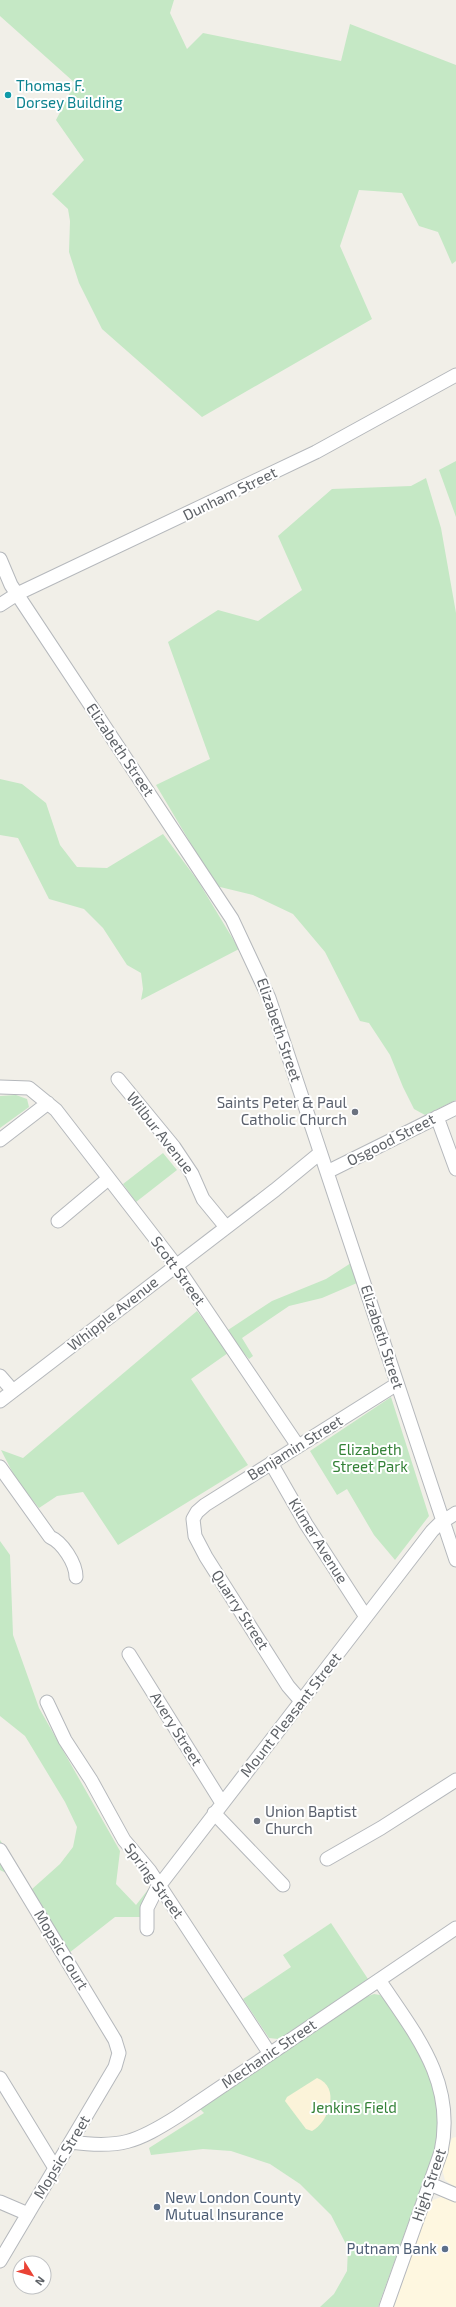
<svg xmlns="http://www.w3.org/2000/svg" width="456" height="2307" viewBox="0 0 456 2307" font-family="'Exo 2',sans-serif">
	<style>
		.commercial { fill: #fef7e0 }
		.green { fill: #c5e8c5 }
		.sand { fill: #fbf3d9 }
		.lines { fill: none; stroke-linecap: round; stroke-linejoin: round }
		.minor-casing { stroke: #b5b8bc; stroke-width: 15 }
		.minor { stroke: #fff; stroke-width: 13 }
		.culture-dot { fill: #0f9aa8; stroke: #fff; stroke-width: 1.5 }
		.worship-dot { fill: #6b7280; stroke: #fff; stroke-width: 1.5 }
		.service-dot { fill: #5c6f8a; stroke: #fff; stroke-width: 1.5 }
		.labels { text-anchor: middle; stroke-width: 4; stroke-linejoin: round; paint-order: stroke }
		.culture-label { font-size: 15px; fill: #0d838f; stroke: #fff; text-anchor: start }
		.street-label { font-size: 15px; fill: #5f6368; stroke: #fff }
		.worship-label { font-size: 15px; fill: #5b616d; stroke: #fff; text-anchor: end }
		.park-label { font-size: 15px; fill: #348238; stroke: #fff }
		.service-label { font-size: 15px; fill: #4e5e75; stroke: #fff; text-anchor: start }
	</style>
	<rect width="100%" height="100%" fill="#f1efe8"/>
	<path class="commercial" d="M456,2137V2188L445,2180L442,2169L452,2138Z
		M441,2197L456,2202V2307H394L429,2206L433,2200Z"/>
	<path class="green" d="M0,0H174L170,13L187,49L203,33L341,61L350,24L456,65V261L452,264L438,232L419,226L402,193L359,190L340,246L372,319L202,417L102,329L79,283L69,252L70,221L68,209L52,194L84,160L56,120L75,83L0,16Z
		M456,461V517L439,470Z
		M426,478L441,528L456,613V1100L425,1115L414,1109L403,1087L390,1055L369,1023L360,1021L325,952L293,914L253,895L216,886L156,785L210,759L168,642L218,610L258,621L302,590L278,536L332,489L411,486Z
		M0,779L22,784L46,803L60,845L77,867L107,868L163,834L198,881L239,949L141,1000L143,989L141,973L127,965L103,928L84,909L49,899L18,838L0,835Z
		M16,1095L27,1099L29,1107L0,1128V1096Z
		M163,1153L177,1170L136,1202L123,1184Z
		M351,1263L357,1283L322,1298L289,1306L242,1338L253,1356L249,1359L225,1332L272,1301L326,1279Z
		M197,1311L228,1353L191,1379L248,1465L118,1545L83,1492L57,1496L39,1508L17,1481L1,1450L23,1458Z
		M391,1397L429,1516L395,1560L374,1535L347,1489L337,1495L310,1451Z
		M0,1541L10,1555L13,1635L39,1708L120,1851L116,1884L136,1905L154,1882L141,1917H115L69,1953L58,1958L6,1873L0,1870V1840L31,1890L60,1864L73,1847L77,1827L65,1802L25,1736L0,1716Z
		M331,1923L368,1979L283,2037L278,2039L269,2038L243,1999L291,1967L283,1955Z
		M374,1994L380,1995L385,2000L430,2068L440,2117L435,2149L378,2307H320L334,2294L347,2271L348,2248L331,2215L300,2184L270,2164L231,2151L203,2149L151,2155L149,2148L204,2113L200,2109L366,1997Z"/>
	<path class="sand" d="M317,2078C341,2087 329,2122 312,2131L306,2129L285,2101L287,2097Z"/>
	<g class="lines">
		<g class="minor-casing">
			<path id="minor" d="M0,559L11,585L232,919L269,998L456,1560
				M0,605L17,594L316,452L456,375
				M118,1079L174,1147L192,1174L203,1199L226,1227
				M0,1087L29,1088L56,1110L175,1264L298,1446
				M437,1117L456,1169
				M0,1140L48,1103
				M327,1172L456,1108
				M58,1221L108,1179
				M0,1376L13,1391
				M0,1401L275,1190L320,1153
				M271,1463L306,1524L366,1617
				M0,1467L50,1537C62,1542 76,1563 76,1577
				M129,1654L222,1803
				M301,1701L288,1686L206,1557L195,1536L193,1519L197,1512L205,1505L397,1384
				M47,1702L65,1740L91,1780L124,1840L150,1871L270,2054
				M214,1813L283,1885
				M0,1850L115,2040L119,2053L115,2067L0,2261
				M327,1859L381,1828L456,1780
				M147,1929V1908L156,1890L432,1531L439,1524L456,1513
				M379,1980C416,2035 456,2082 441,2152L386,2307
				M0,2078L55,2168
				M71,2142C120,2149 137,2142 178,2116L456,1928
				M430,2184L456,2195
				M0,2202L28,2214"/>
		</g>
		<use href="#minor" class="minor"/>
	</g>
	<circle class="culture-dot" cx="8" cy="95" r="4"/>
	<g class="worship-dot">
		<circle cx="355" cy="1112" r="4"/>
		<circle cx="257" cy="1821" r="4"/>
	</g>
	<g class="service-dot">
		<circle cx="157" cy="2207" r="4"/>
		<circle cx="445" cy="2249" r="4"/>
	</g>
	<g class="labels">
		<g class="culture-label">
			<text x="16" y="91">Thomas F.<tspan x="16" dy="17">Dorsey Building</tspan></text>
		</g>
		<g class="street-label">
			<text transform="translate(230 494) rotate(-26)" y="5">Dunham Street</text>
			<text transform="translate(120 750) rotate(56)" y="5">Elizabeth Street</text>
			<text transform="translate(279 1030) rotate(71)" y="5">Elizabeth Street</text>
			<text transform="translate(160 1133) rotate(52)" y="5">Wilbur Avenue</text>
			<text transform="translate(391 1140) rotate(-27)" y="5">Osgood Street</text>
			<text transform="translate(178 1271) rotate(54)" y="5">Scott Street</text>
			<text transform="translate(113 1314) rotate(-38)" y="5">Whipple Avenue</text>
			<text transform="translate(382 1337) rotate(72)" y="5">Elizabeth Street</text>
			<text transform="translate(295 1448) rotate(-32)" y="5">Benjamin Street</text>
			<text transform="translate(318 1541) rotate(58)" y="5">Kilmer Avenue</text>
			<text transform="translate(240 1610) rotate(57)" y="5">Quarry Street</text>
			<text transform="translate(291 1715) rotate(-52)" y="5">Mount Pleasant Street</text>
			<text transform="translate(176 1729) rotate(58)" y="5">Avery Street</text>
			<text transform="translate(154 1881) rotate(54)" y="5">Spring Street</text>
			<text transform="translate(61 1950) rotate(59)" y="5">Mopsic Court</text>
			<text transform="translate(269 2054) rotate(-34)" y="5">Mechanic Street</text>
			<text transform="translate(62 2157) rotate(-59)" y="5">Mopsic Street</text>
			<text transform="translate(429 2185) rotate(-71)" y="5">High Street</text>
		</g>
		<g class="worship-label">
			<text x="347" y="1108">Saints Peter &amp; Paul<tspan x="347" dy="17">Catholic Church</tspan></text>
			<text x="265" y="1817" text-anchor="start">Union Baptist<tspan x="265" dy="17">Church</tspan></text>
		</g>
		<g class="park-label">
			<text x="370" y="1455">Elizabeth<tspan x="370" dy="17">Street Park</tspan></text>
			<text x="354" y="2113">Jenkins Field</text>
		</g>
		<g class="service-label">
			<text x="165" y="2203">New London County<tspan x="165" dy="17">Mutual Insurance</tspan></text>
			<text x="437" y="2254" text-anchor="end">Putnam Bank</text>
		</g>
	</g>
	<g transform="translate(32 2275) rotate(127)"><circle r="19" fill="#ffffff" stroke="#bfc1c3"/>
	<path d="M0-3L7 15L0 10L-7 15Z" fill="#ea4335"/>
	<text y="-6" font-size="11" font-weight="bold" text-anchor="middle" fill="#5f6368">N</text>
	</g>
</svg>
